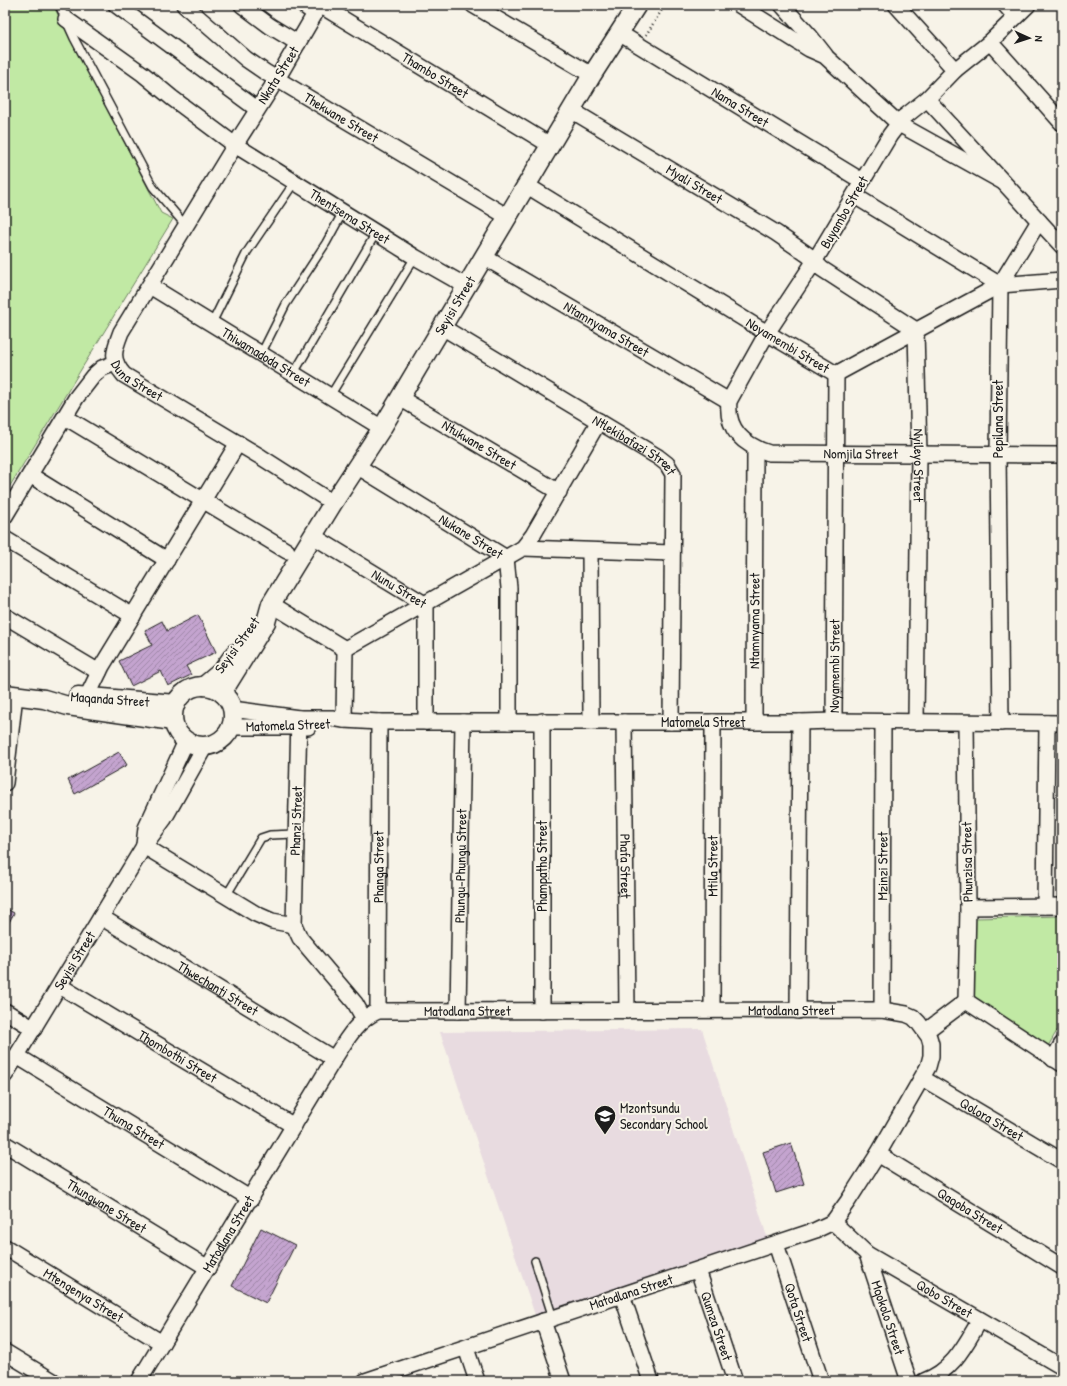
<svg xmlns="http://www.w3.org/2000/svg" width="1067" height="1386" viewBox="0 0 1067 1386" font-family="'Patrick Hand',sans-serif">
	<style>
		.built { fill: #e8dbe0 }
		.park { fill: #c1e9a4; stroke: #6e8260 }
		.building { fill: url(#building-hatch); stroke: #1c1c1c }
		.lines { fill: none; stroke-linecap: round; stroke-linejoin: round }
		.service-casing { stroke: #1c1c1c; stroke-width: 10 }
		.minor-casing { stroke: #1c1c1c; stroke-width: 18 }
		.tertiary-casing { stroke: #1c1c1c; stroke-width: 21 }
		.path { stroke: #1c1c1c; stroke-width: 2.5; stroke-dasharray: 1 3; stroke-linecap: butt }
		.service { stroke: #f7f3e8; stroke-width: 7 }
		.minor { stroke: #f7f3e8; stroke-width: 15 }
		.tertiary { stroke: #f7f3e8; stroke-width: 18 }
		.labels { text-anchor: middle; stroke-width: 4; stroke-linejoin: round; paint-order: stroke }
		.street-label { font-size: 14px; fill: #1c1c1c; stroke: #f7f3e8 }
		.poi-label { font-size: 14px; fill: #1c1c1c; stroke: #f7f3e8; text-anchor: start }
	</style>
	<defs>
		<pattern id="building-hatch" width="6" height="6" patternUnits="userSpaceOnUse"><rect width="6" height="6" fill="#c4a4cf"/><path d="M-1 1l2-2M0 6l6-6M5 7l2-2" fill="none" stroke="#9e85a7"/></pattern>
	</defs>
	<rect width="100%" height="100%" fill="#f7f3e8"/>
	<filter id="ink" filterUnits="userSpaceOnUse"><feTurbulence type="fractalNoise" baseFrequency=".025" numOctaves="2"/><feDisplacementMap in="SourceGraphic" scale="8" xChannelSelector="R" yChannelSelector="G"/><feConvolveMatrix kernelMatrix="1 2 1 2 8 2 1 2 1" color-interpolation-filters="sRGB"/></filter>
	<g filter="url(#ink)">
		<path class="built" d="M702,1029L768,1240L535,1315L440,1032Z"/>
		<path class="park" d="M5,5H53L161,213L173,219L5,494Z
			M1062,916V1022L1047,1048L971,998L974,918Z"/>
		<path class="building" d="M198,615L216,652L186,666L191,675L168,686L161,671L131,686L119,661L152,645L145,630L162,621L167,631Z
			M119,752L127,765L75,794L68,780Z
			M5,908L14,913L5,930Z
			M791,1143L804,1184L776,1193L763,1152Z
			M261,1228L295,1245L266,1303L232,1286Z"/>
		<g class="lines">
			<g class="service-casing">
				<path id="service" d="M59,5L74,38L153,187L186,226
					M212,323L247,252L294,183
					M261,354L286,304L326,243L343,212
					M294,373L376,233
					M330,396L415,257
					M226,896L261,838L270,835L295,834
					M535,1261L553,1318"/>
			</g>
			<g class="minor-casing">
				<g id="minor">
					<path d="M116,5L257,109"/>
					<path id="s1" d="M184,5L246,59L265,72L508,217"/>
					<path d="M242,5L270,26L298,43"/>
					<path d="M303,5L314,13"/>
					<path id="s2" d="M320,5L277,79L235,145L121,332C114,350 110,359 124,375L261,457L333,503"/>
					<path id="s3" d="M320,5L550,145"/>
					<path d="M473,5L592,75"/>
					<path d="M739,5L809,49L825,56L899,124L1003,182"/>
					<path d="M782,5L810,36L825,55"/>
					<path d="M896,5L955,70"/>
					<path d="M1005,5L1015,16"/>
					<path id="s4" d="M1028,5L990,42L955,70L927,99L903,118L890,135L814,262L767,333L729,401C726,430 744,445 769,453L1062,455"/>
					<path id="s5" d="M66,19L143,74L172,98L235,145L415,257L466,286"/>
					<path id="s6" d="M619,33L862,181"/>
					<path d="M990,42L1062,123"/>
					<path d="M927,99L1062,246"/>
					<path id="s7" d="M571,110L776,233L808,255L822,269L916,330L919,454L916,722"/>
					<path id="s8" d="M526,185L767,333L836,374"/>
					<path d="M855,196L1000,285L998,454L1001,723"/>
					<path id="s9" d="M484,257L729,401"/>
					<path d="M1000,285L1039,221"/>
					<path id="s10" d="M150,286L382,428"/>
					<path id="s11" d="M442,327L658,457L667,464L673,474L671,722"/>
					<path d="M836,374L1000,285L1062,280"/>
					<path id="s12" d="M400,398L559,492"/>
					<path d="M65,417L287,551"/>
					<path id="s13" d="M357,466L506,558L509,588V722"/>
					<path d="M30,475L167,560"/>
					<path d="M5,516L76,398L93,376L102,368L116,363"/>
					<path id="s14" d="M313,536L426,605V722"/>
					<path d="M5,539L133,616"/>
					<path d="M523,548L672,553"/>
					<path d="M590,551L591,722"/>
					<path d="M271,604L345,649"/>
					<path d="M5,616L99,672"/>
					<path d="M345,649L523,548L533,535L599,421"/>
					<path d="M87,697L102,666L238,443"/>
					<path id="s15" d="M232,709L299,718H332L344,720L379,722H800L834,721L1062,723"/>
					<path d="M299,718L294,925L300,938L355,1003L364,1019"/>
					<path d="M344,720L345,649"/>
					<path id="s16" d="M834,721L836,374"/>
					<path id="s17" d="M624,722L627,1011"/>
					<path id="s18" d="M754,722L755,448"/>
					<path d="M230,727H308"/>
					<path d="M5,783L15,695"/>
					<path d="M144,845L146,828L186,741"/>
					<path d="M144,846L256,914L272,921L294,925"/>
					<path d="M1045,906L1047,723"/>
					<path d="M968,907L1062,906"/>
					<path id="s19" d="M101,917L334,1059"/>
					<path id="s20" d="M60,986L294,1126"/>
					<path d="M966,1001L968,907L966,723"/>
					<path d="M966,1001L1062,1064"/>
					<path id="s21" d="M712,1010L713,722"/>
					<path id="s22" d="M882,1010L883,722"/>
					<path d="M5,1011L34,1029"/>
					<path id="s23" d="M378,1011L379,722"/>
					<path id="s24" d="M458,1011L463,722"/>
					<path d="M542,1011V721"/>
					<path d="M798,1011L800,722"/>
					<path d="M926,1031L966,1001"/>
					<path id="s25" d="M17,1056L251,1199"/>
					<path d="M1053,1059L1062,1044"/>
					<path id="s26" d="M5,1075L144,846L164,819L205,746"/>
					<path id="s27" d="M922,1078L1062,1161"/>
					<path id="s28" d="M5,1144L208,1268"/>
					<path id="s29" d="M878,1154L1062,1267"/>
					<path id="s30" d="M833,1222L867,1254L1062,1367"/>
					<path id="s31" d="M776,1244L821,1381"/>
					<path id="s32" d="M5,1247L162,1343"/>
					<path id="s33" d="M867,1254L909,1381"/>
					<path id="s34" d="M698,1270L735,1381"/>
					<path d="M622,1295L651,1381"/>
					<path d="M543,1321L563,1381"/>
					<path d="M466,1348L477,1381"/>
					<path d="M5,1352L53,1381"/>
					<path id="s35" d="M139,1381L334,1059C346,1040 357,1020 378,1011L882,1010L906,1014L913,1017L918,1022L929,1037L931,1044V1056L928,1067L878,1154L848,1201L833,1222L816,1230L365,1381"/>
					<path d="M924,1381C953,1371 965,1345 980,1320"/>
				</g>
			</g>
			<g class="tertiary-casing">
				<g id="tertiary">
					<path d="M204,686L223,670L235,653"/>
					<circle cx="203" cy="716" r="30"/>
					<path id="s36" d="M222,693L266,622L271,604L333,503L382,428L592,75L637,5"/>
					<path d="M5,694L44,699L68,706L173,721"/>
					<path d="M78,696L176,704"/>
				</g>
			</g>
			<path class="path" d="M646,35L665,5"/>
			<use href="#service" class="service"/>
			<use href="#minor" class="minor"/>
			<use href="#tertiary" class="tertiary"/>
		</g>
	</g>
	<defs>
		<g id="school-pin" transform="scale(1.15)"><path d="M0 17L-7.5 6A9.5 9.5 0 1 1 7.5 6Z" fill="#1c1c1c" stroke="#f7f3e8"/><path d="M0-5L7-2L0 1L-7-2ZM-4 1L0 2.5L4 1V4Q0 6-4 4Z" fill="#fff"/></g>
	</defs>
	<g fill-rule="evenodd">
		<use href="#school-pin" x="605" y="1116"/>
	</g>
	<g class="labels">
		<g class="street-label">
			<text transform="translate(278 75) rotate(-58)" y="5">Nkata Street</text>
			<text dy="5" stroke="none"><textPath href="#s3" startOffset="135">Thambo Street</textPath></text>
			<text dy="5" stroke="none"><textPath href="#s6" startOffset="142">Nama Street</textPath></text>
			<text dy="5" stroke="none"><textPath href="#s1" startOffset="194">Thekwane Street</textPath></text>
			<text dy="5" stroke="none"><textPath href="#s7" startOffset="144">Myali Street</textPath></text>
			<text transform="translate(844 212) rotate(-60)" y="5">Buyambo Street</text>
			<text dy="5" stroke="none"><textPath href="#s5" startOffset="346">Thentsema Street</textPath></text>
			<text dy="5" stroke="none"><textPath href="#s36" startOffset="453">Seyisi Street</textPath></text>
			<text dy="5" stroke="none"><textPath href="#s9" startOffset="142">Ntamnyama Street</textPath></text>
			<text dy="5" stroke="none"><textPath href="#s8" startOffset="307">Noyamembi Street</textPath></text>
			<text dy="5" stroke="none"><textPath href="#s10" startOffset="136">Thiwamadoda Street</textPath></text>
			<text dy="5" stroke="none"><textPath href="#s2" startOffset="443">Duna Street</textPath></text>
			<text transform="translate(998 419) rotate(-90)" y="5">Pepilana Street</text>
			<text dy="5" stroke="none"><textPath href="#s12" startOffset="92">Ntukwane Street</textPath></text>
			<text dy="5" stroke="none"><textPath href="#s11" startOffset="226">Ntlekibafazi Street</textPath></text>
			<text dy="5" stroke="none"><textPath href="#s4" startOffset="665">Nomjila Street</textPath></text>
			<text dy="5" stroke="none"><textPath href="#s7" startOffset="545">Nyileyo Street</textPath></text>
			<text dy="5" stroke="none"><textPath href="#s13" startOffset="134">Nukane Street</textPath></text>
			<text dy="5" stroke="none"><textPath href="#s14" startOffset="101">Nunu Street</textPath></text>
			<text dy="5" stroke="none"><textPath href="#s18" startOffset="101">Ntamnyama Street</textPath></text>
			<text transform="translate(237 645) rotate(-54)" y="5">Seyisi Street</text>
			<text dy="5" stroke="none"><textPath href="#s16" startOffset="55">Noyamembi Street</textPath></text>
			<text transform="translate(110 699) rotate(4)" y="5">Maqanda Street</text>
			<text dy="5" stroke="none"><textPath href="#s15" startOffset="472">Matomela Street</textPath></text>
			<text transform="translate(288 725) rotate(-2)" y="5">Matomela Street</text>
			<text transform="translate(296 821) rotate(-88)" y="5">Phanzi Street</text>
			<text transform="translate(967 862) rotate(-91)" y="5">Phunzisa Street</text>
			<text dy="5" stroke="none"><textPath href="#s24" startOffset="145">Phungu-Phungu Street</textPath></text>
			<text transform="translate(542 866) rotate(-90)" y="5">Phampatho Street</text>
			<text dy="5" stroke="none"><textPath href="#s17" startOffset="144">Phafa Street</textPath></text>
			<text dy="5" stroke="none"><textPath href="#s21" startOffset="144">Mtila Street</textPath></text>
			<text dy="5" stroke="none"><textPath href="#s22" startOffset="144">Mzinzi Street</textPath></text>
			<text dy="5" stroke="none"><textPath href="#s23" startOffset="144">Phanga Street</textPath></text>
			<text dy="5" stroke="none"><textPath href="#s26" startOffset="134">Seyisi Street</textPath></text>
			<text dy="5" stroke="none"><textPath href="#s19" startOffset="137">Thwechanti Street</textPath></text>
			<text dy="5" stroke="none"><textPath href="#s35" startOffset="856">Matodlana Street</textPath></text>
			<text dy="5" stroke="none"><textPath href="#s35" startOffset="532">Matodlana Street</textPath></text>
			<text dy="5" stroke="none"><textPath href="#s20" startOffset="137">Thombothi Street</textPath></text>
			<text dy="5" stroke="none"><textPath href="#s27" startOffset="81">Qolora Street</textPath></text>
			<text dy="5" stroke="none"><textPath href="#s25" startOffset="137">Thuma Street</textPath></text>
			<text dy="5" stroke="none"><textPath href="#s28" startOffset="119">Thungwane Street</textPath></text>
			<text dy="5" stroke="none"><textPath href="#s29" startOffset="108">Qaqoba Street</textPath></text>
			<text dy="5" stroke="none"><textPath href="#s35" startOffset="172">Matodlana Street</textPath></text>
			<text transform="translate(631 1292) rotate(-18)" y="5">Matodlana Street</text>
			<text dy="5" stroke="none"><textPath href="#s32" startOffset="92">Mtengenya Street</textPath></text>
			<text dy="5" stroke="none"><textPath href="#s30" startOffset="136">Qobo Street</textPath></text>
			<text dy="5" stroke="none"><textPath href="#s31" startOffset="72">Qota Street</textPath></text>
			<text dy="5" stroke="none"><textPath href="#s33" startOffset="67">Mqokolo Street</textPath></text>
			<text dy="5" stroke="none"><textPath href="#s34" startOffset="59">Qumza Street</textPath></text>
		</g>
		<g class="poi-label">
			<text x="620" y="1113">Mzontsundu<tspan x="620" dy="16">Secondary School</tspan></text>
		</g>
	</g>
	<rect width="1067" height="1386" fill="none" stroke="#f7f3e8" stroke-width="20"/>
	<rect x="10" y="10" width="1047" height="1366" fill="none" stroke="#1c1c1c" stroke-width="1.5" filter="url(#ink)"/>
	<g transform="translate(1029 38) rotate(93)" stroke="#f7f3e8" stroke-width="3" paint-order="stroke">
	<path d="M0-3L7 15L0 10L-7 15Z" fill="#1c1c1c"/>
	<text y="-6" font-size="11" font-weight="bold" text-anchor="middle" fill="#1c1c1c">N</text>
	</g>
</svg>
